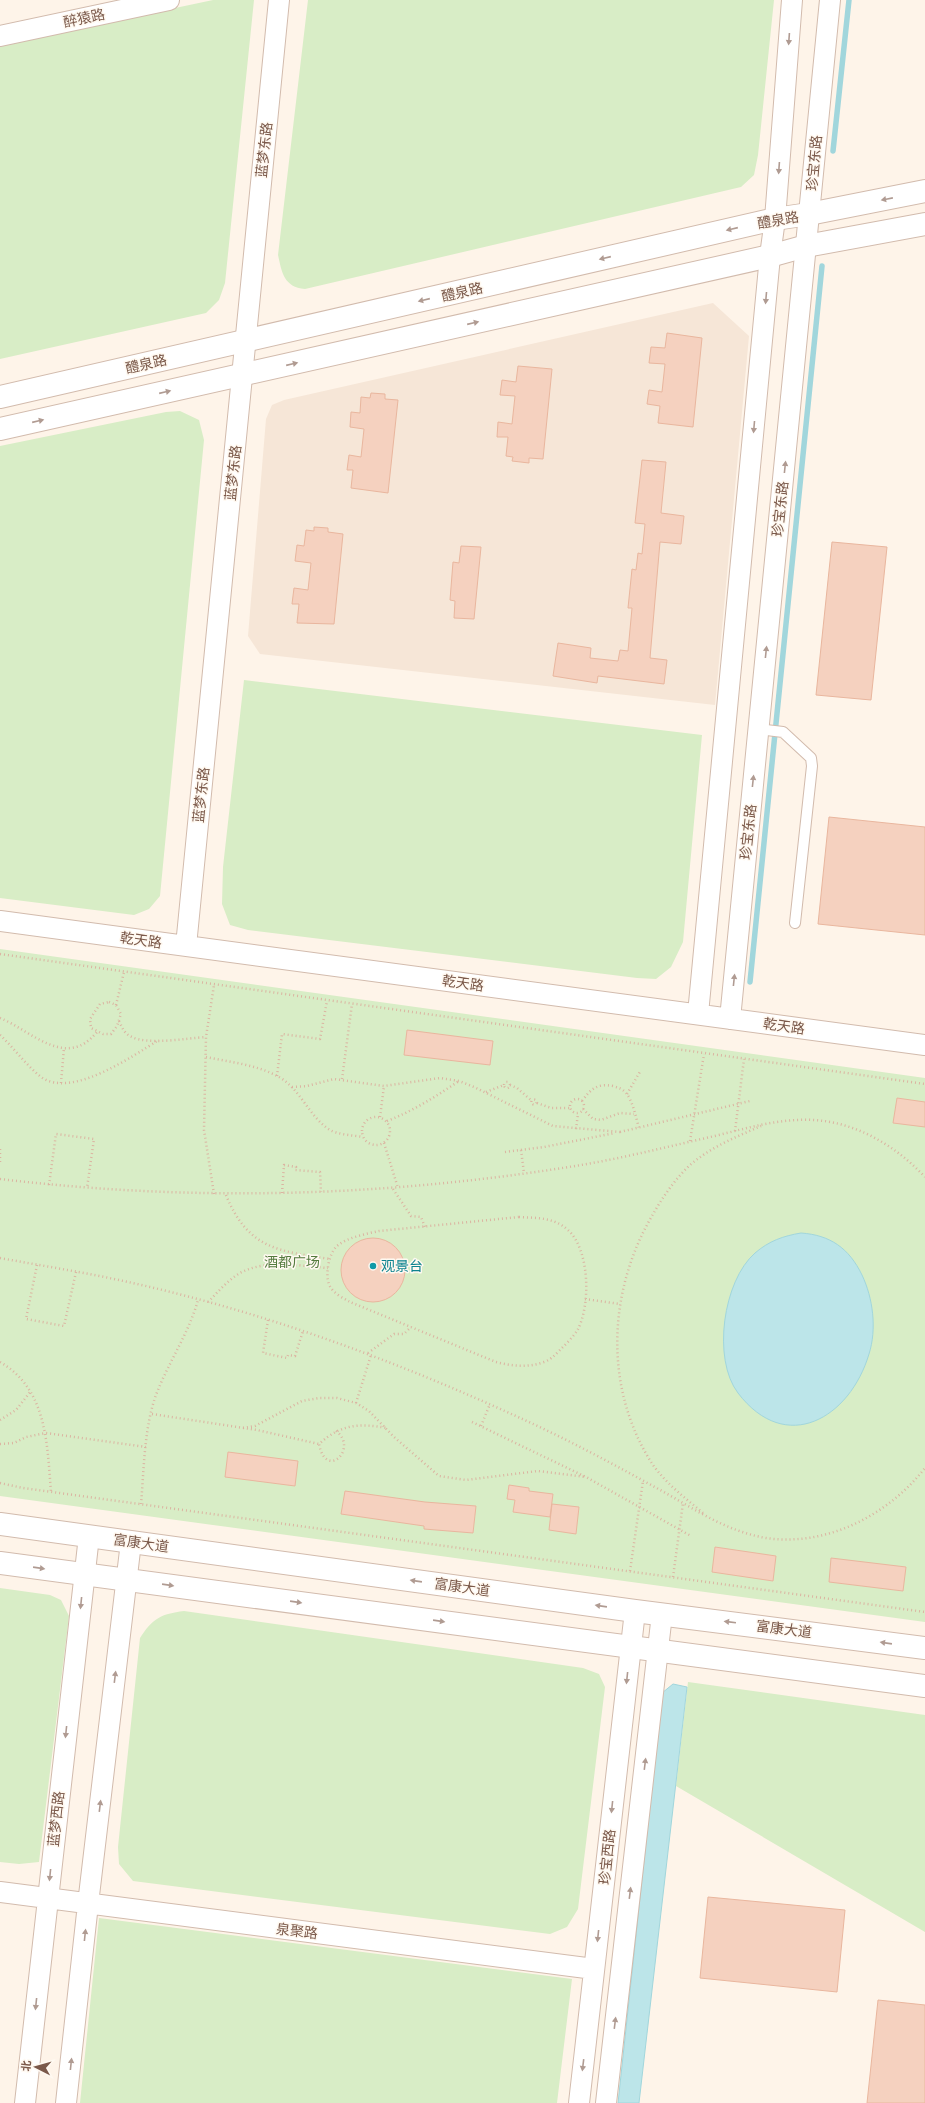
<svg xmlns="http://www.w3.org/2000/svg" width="925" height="2103" viewBox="0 0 925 2103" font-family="'Varela Round','Noto Sans SC',sans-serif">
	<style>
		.residential { fill: #f6e6d7 }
		.green { fill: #d8edc6 }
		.water { fill: #bce5e9; stroke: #a1d6dc }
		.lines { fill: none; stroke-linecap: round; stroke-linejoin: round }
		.stream { stroke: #a1d6dc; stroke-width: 5.5 }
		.building { fill: #f5d1bf; stroke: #e9b69e }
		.service-casing { stroke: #d2bbad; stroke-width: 12 }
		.minor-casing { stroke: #d2bbad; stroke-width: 22 }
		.tertiary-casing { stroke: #d2bbad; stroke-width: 24 }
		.path { stroke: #dbb4a1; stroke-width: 2.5; stroke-dasharray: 1 3; stroke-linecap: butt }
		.service { stroke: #fff; stroke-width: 10 }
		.minor { stroke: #fff; stroke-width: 20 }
		.tertiary { stroke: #fff; stroke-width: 22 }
		.oneway { fill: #b09b92 }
		.culture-dot { fill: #0f9aa8; stroke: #fff9f1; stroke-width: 1.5 }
		.labels { text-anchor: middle; stroke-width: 3; stroke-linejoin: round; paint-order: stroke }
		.street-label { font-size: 14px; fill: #7b594a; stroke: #fff9f1 }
		.park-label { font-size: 14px; fill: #547b3e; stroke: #fff9f1 }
		.culture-label { font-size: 14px; fill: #0d838f; stroke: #fff9f1; text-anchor: start }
	</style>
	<rect width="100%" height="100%" fill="#fef4e9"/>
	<path class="residential" d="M713,303L749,336L715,705L260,654L248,636L266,419L272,405L284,400Z"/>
	<path class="green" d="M213,0H254L225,283L219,300L206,313L0,359V45Z
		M308,0H774L758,155L754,175L741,187L305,289C284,287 282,273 278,255Z
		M180,411L199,420L204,440L160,896L149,909L134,915L0,898V446L166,412Z
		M244,680L702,735L683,942L671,967L656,979L637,978L248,930L230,925L222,904L223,867Z
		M0,949L925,1078V1622L0,1496Z
		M0,1588L50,1595L61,1600L69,1616L39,1862L19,1864L0,1862Z
		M184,1611L583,1668L599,1674L605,1687L578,1909L567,1927L550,1934L133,1881L119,1864L118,1847L140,1638C153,1618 161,1614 184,1611Z
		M688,1682L925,1715V1932L676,1786Z
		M99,1918L572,1979L557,2103H80Z"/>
	<path class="water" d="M801,1233C830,1235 849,1248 862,1275C873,1298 877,1329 869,1354C850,1418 786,1456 738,1393C712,1359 723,1281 755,1253C769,1241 783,1236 801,1233Z
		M673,1684L687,1687L639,2103H618L662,1693Z"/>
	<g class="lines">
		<path class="stream" d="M833,151L849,0
			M750,982L822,266"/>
	</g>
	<path class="building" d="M667,333L702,338L693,427L658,423L660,406L647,404L649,390L662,392L665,364L649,363L651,347L665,348Z
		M518,366L552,369L543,459L529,458V463L512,461L513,457L506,456L508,437H497L498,422L512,424L515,396L500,395L502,380L516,382Z
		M371,393L385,394V399L398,400L388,493L351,488L353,470H347L349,455L361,457L364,429L350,427L351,412L360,413L361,397L370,398Z
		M642,460L666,462L661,513L684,516L681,544L660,542L650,658L667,660L664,684L598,676L597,683L553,676L558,643L591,648L590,658L618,661L620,650L628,651L632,608H628L632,569L636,570L638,553L642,554L645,524L635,523Z
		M314,527L328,528V532L343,534L334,624L297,623L299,604H292L294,588L308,590L311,563L295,561L297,545L304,546L306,530L314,531Z
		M832,542L887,547L871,700L816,695Z
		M461,546L481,547L474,619L454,618L455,601L450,600L453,562L459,563Z
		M829,817L925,827V935L818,924Z
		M407,1030L493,1041L490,1065L404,1055Z
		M897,1098L925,1102V1127L893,1123Z
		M341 1270a32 32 0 1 1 64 0a32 32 0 1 1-64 0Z
		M228,1452L298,1461L295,1486L225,1477Z
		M509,1485L529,1488V1491L553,1494L550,1517L513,1512L515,1500L507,1499Z
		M345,1491L425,1502L476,1506L473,1533L424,1529V1526L341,1514Z
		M552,1504L579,1507L576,1534L549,1530Z
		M715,1547L776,1556L773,1581L712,1572Z
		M831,1558L906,1567L903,1591L829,1582Z
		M708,1897L845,1910L837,1992L700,1978Z
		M878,2000L925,2005V2103H867Z"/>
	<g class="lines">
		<g class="service-casing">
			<path id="service" d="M758,729L783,732L811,758L812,766L795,923"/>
		</g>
		<g class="minor-casing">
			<path id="minor" d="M0,36L169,0
				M0,921L925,1045
				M186,946L279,0
				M698,1014L770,256L775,219L792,0
				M730,1019L830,0
				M0,1892L594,1969
				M25,2103L89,1536
				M66,2103L88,1904L131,1542
				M579,2103L635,1611
				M606,2103L662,1614"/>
		</g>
		<g class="tertiary-casing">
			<path id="tertiary" d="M0,397L775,219L809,214L925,191
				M0,429L770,256L806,246L925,224
				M0,1524L635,1611L925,1648
				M0,1563L925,1686"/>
		</g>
		<path class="path" d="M0,954L925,1084
			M109,1002L116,1005L121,1014L117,1026L111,1034H103L91,1028L90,1019L100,1004Z
			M116,1005L124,972
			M0,1018C32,1031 66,1070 97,1032
			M119,1021C122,1027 124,1033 130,1036C147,1046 187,1038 206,1037
			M0,1035C14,1048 26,1065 41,1077C72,1099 132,1056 159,1040
			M206,1057C230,1062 258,1065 279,1077C300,1089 308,1114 327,1128C336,1135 352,1135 363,1137
			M277,1076L282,1034L320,1039L327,1001
			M342,1079L352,1004
			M504 1085a3 3 0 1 1 6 0a3 3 0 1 1-6 0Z
			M61,1083L64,1048
			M510,1085L517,1088L532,1101
			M292,1087L307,1086L334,1079L384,1086L440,1078L459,1081L474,1087L553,1126L620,1132
			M486,1092L504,1085
			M627,1094L641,1070
			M570 1106a7 7 0 1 1 14 0a7 7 0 1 1-14 0Z
			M531.5 1102a2.5 2.5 0 1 1 5 0a2.5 2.5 0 1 1-5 0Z
			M582,1101C591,1089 597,1083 613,1086C618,1088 622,1088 626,1093C633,1101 636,1118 639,1128
			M537,1103L551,1108H570
			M583,1109L593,1119L601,1120L620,1113L634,1114
			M362 1131a14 14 0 1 1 28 0a14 14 0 1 1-28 0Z
			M380,1117L384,1086
			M387,1121C413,1111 435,1097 459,1081
			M576,1129L578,1114
			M735,1131L744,1059
			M620,1132L750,1101
			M690,1141L704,1054
			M384,1143L398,1188
			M0,1149V1164
			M521,1150L524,1173
			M505,1152L544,1147L615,1133
			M0,1179C194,1202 382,1197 575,1166C619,1159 662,1148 706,1138C742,1130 776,1118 813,1120C856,1122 896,1146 925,1177
			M49,1185L56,1134L94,1139L87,1188
			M393,1189L411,1216L421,1217L425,1227
			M282,1193L284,1165L296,1167L295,1170L320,1172L321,1192
			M214,1194L204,1130L206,1037L214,985
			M226,1195C248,1249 278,1251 330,1259
			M519,1217C536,1218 554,1217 568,1230C590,1250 591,1306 577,1331C572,1338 565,1345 559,1351C554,1356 550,1360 544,1362C528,1368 512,1366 496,1362L350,1302C343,1298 332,1293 329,1284C325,1274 329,1253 337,1246C348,1237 366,1234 379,1231Z
			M0,1258C38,1265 76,1271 114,1279C253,1308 389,1358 518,1417C567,1439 615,1465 662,1491C696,1510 726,1531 766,1538C827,1547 888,1515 925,1468
			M37,1265L26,1319L64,1326L76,1272
			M585,1299L620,1304
			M208,1302C218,1292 228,1280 240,1273C266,1259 300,1266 328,1268
			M268,1320L263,1353L287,1358L288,1355L295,1356L303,1331
			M368,1353L394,1334H404L411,1327
			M0,1362C47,1389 47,1443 51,1492
			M356,1403L371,1355
			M152,1414L257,1430L319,1444
			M0,1420L16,1410L31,1391
			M472,1422L586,1477L691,1536
			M481,1426L490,1404
			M243,1428L255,1426L302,1401L319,1398H337L356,1403L369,1411L394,1437L439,1476L466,1480L538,1471L586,1477
			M336,1431C359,1448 326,1481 319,1444C341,1424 359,1423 387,1428
			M0,1444L14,1443L26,1437L46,1433L146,1447
			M0,1483L23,1488L925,1612
			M141,1504C144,1470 144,1428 156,1395C168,1363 189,1333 198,1300
			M703,1513C683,1496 661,1480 648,1457C604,1383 609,1289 652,1216C662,1198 675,1179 690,1165C711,1147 736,1137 761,1126
			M630,1571L643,1481
			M673,1577L683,1503"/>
		<use href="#service" class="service"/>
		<use href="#minor" class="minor"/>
		<use href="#tertiary" class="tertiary"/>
	</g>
	<defs><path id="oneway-solid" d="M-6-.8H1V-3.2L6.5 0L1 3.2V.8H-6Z"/></defs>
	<g class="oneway">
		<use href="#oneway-solid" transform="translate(789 39) rotate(94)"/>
		<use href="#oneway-solid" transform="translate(779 168) rotate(94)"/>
		<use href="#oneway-solid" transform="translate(887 199) rotate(169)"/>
		<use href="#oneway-solid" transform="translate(732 229) rotate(167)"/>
		<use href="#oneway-solid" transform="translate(605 258) rotate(167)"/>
		<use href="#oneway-solid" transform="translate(766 298) rotate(95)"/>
		<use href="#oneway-solid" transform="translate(424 300) rotate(167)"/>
		<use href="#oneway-solid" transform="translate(473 323) rotate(-13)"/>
		<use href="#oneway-solid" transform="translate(292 364) rotate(-13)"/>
		<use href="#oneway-solid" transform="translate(165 392) rotate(-13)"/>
		<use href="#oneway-solid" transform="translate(38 421) rotate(-13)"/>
		<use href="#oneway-solid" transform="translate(754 427) rotate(95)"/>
		<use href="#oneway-solid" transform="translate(785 467) rotate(-84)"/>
		<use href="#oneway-solid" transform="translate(766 652) rotate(-84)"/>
		<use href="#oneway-solid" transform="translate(753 781) rotate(-84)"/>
		<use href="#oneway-solid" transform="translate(734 980) rotate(-84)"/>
		<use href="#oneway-solid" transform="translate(39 1568) rotate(8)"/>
		<use href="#oneway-solid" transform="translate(416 1581) rotate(-172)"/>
		<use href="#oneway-solid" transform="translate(168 1585) rotate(8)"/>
		<use href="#oneway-solid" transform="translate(296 1602) rotate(8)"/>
		<use href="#oneway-solid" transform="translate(81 1603) rotate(96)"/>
		<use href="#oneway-solid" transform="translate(601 1606) rotate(-172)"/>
		<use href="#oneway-solid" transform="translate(439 1621) rotate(8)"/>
		<use href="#oneway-solid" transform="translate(730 1622) rotate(-173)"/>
		<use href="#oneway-solid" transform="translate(886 1643) rotate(-172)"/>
		<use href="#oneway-solid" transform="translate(115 1677) rotate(-83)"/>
		<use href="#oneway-solid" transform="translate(627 1678) rotate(96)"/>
		<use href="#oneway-solid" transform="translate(66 1732) rotate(96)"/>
		<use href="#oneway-solid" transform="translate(645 1764) rotate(-83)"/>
		<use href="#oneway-solid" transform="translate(100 1806) rotate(-83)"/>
		<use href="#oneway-solid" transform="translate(612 1807) rotate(96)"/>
		<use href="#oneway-solid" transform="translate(50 1875) rotate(96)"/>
		<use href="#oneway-solid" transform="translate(630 1893) rotate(-83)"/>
		<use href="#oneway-solid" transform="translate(85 1935) rotate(-84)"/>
		<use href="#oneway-solid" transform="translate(598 1936) rotate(96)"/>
		<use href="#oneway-solid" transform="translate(36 2004) rotate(96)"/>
		<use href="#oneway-solid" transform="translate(615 2023) rotate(-83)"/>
		<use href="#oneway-solid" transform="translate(71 2064) rotate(-84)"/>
		<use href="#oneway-solid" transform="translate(583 2065) rotate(97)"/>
	</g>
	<circle class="culture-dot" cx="373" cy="1266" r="4"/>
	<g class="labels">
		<g class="street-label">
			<text transform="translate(84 18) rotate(-12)" y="5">醉猿路</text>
			<text transform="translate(264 150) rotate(-84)" y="5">蓝梦东路</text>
			<text transform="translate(814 163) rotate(-85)" y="5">珍宝东路</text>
			<text transform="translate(778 220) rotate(-10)" y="5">醴泉路</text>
			<text transform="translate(462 292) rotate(-13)" y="5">醴泉路</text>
			<text transform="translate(146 364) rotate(-13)" y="5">醴泉路</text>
			<text transform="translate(233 473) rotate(-84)" y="5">蓝梦东路</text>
			<text transform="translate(780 509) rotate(-84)" y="5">珍宝东路</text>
			<text transform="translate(201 795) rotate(-84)" y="5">蓝梦东路</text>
			<text transform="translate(748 832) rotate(-84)" y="5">珍宝东路</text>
			<text transform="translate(141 940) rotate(8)" y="5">乾天路</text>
			<text transform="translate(463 983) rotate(8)" y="5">乾天路</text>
			<text transform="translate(784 1026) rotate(8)" y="5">乾天路</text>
			<text transform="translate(141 1543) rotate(8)" y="5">富康大道</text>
			<text transform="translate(462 1587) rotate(8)" y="5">富康大道</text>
			<text transform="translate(784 1629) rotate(7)" y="5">富康大道</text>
			<text transform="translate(56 1819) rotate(-84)" y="5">蓝梦西路</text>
			<text transform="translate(607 1857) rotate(-84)" y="5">珍宝西路</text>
			<text transform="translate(297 1931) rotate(7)" y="5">泉聚路</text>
		</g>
		<g class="park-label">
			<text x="292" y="1267">酒都广场</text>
		</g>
		<g class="culture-label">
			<text x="381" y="1271">观景台</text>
		</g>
	</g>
	<g transform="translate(36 2067) rotate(276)" stroke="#fff9f1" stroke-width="3" paint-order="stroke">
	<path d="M0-3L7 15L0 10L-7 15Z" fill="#7b594a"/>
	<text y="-6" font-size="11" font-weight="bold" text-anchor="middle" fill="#7b594a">北</text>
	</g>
</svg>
